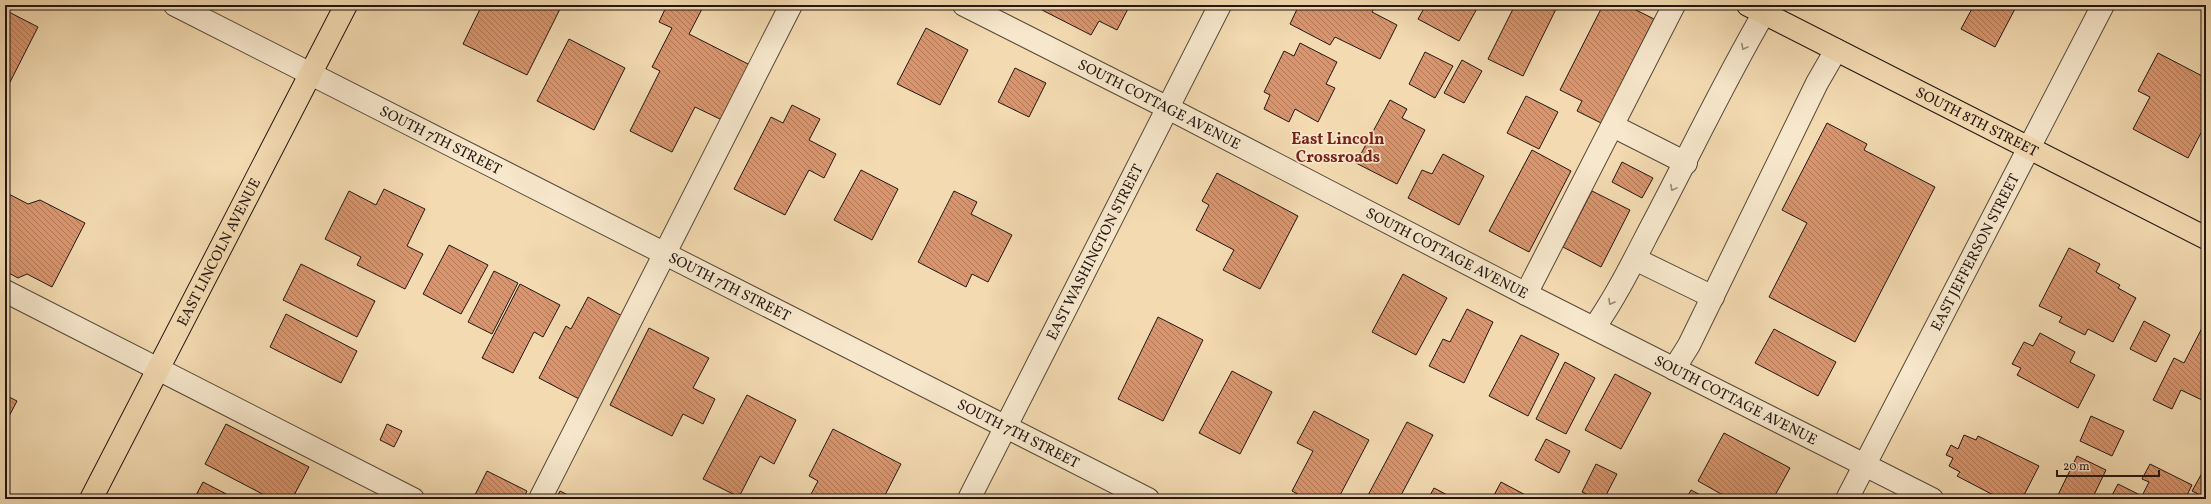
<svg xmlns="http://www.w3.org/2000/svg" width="2211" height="504" viewBox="0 0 2211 504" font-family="Vollkorn,serif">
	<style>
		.building { fill: url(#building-back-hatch); stroke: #231712 }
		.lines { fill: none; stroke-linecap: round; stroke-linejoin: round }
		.minor-casing { stroke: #57483a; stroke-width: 24 }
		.major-casing { stroke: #231712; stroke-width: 24 }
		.minor { stroke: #f7e7cc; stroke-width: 22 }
		.major { stroke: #f3dab1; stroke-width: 22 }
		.oneway { stroke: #988978 }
		.labels { text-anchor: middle; stroke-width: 3.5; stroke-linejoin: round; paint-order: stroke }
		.street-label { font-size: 15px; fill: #231712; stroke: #f7e7cc }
		.neighbourhood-label { font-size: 16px; font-weight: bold; fill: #7a1f14; stroke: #f7e7cc }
	</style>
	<defs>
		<pattern id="building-back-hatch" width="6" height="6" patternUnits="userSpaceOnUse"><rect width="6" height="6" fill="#da956e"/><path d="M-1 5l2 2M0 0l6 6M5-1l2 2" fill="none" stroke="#b07959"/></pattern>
	</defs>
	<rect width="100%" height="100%" fill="#f3dab1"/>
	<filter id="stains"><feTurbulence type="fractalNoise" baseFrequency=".005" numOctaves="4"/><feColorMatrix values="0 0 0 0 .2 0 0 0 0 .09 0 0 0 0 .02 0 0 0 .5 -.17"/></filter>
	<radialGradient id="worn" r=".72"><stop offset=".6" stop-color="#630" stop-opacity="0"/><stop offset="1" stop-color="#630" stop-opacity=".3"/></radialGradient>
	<path class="building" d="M482,5H562L527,75L463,44Z
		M667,5H694L702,9L689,34L750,65L722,120L695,107L672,152L630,131L660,71L652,67L672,28L659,22Z
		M760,5H773L770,10Z
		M1044,5H1130L1117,30L1099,21L1091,35L1042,10Z
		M1299,5H1376L1372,12L1397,25L1380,59L1335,37L1330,45L1290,24Z
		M1426,5H1479L1459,41L1418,19Z
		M1515,5H1558L1523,76L1488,59Z
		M1603,5H1626L1654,19L1601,123L1577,111L1582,101L1560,90Z
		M1974,5H2017L1995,47L1961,29Z
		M5,10L38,27L6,90L5,89Z
		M926,28L968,50L940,105L897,84Z
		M569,39L625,68L594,130L537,101Z
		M1300,43L1337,62L1326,84L1335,88L1318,122L1295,109L1289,122L1264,109L1270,95L1264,92L1284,51L1294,56Z
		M1425,52L1453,66L1435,98L1409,84Z
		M2158,53L2206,78V131L2203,129L2188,158L2133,129L2150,97L2138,91Z
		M1462,60L1482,71L1464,103L1444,93Z
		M1015,68L1046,83L1029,117L998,102Z
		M1526,96L1558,112L1539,149L1507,133Z
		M1390,100L1407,109L1402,118L1425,130L1397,184L1356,163Z
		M792,105L820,119L809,140L836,154L824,178L809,170L785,215L734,189L771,117L783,123Z
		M1827,123L1867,144L1864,150L1935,187L1855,342L1769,297L1807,223L1782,210Z
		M1532,150L1571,171L1529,252L1489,231Z
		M1443,154L1484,176L1459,225L1408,198L1422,170L1432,174Z
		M1622,162L1653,178L1642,198L1612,182Z
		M861,170L898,189L872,240L834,220Z
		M1217,173L1298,216L1260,289L1223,270L1234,250L1196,230L1209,205L1202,201Z
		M384,189L425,209L407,246L423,254L405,289L357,265L361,257L325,239L349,191L376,205Z
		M954,191L977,202L971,214L1012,235L988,282L972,274L966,287L918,262Z
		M1592,191L1630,210L1601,267L1563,247Z
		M5,192L28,204L40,200L85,223L52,287L27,274L18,278L5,271Z
		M449,245L488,265L461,314L423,294Z
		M2069,248L2100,264L2096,272L2120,285L2118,288L2136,298L2113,342L2088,329L2085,335L2059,322L2062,317L2039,306Z
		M301,264L375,301L357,337L283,300Z
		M494,271L518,283L492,334L468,322Z
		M1403,274L1447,298L1416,355L1372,332Z
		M520,284L560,305L543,337L534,332L513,373L482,358Z
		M588,297L624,317L579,399L539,378L566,326L571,329Z
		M1467,309L1493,322L1464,383L1429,366L1443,339L1450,342Z
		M286,314L357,351L341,383L270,347Z
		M1158,317L1203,340L1163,421L1118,399Z
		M2144,321L2170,335L2156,362L2130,349Z
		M649,328L709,358L693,388L715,399L703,424L683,414L672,436L610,405Z
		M2202,328L2206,330V402L2181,390L2172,409L2153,400L2174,358L2184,363Z
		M1774,329L1836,362L1818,396L1755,363Z
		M2040,333L2075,352L2070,362L2095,375L2078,408L2017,375L2021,368L2012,364L2024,342L2033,346Z
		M1521,335L1559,354L1528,416L1489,396Z
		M1565,362L1595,378L1566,434L1536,419Z
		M1232,371L1272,392L1240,454L1199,433Z
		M1615,374L1651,393L1621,449L1585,430Z
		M5,395L17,401L5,424Z
		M747,395L796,420L774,464L760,456L739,497L703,479Z
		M1314,411L1369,440L1338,499H1306L1292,491L1313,451L1297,443Z
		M2091,416L2124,431L2112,456L2080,441Z
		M1407,422L1433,435L1399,499H1366Z
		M226,424L309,467L292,499H272L205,464Z
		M387,424L402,431L394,447L380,440Z
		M833,429L901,464L883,499L809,498L818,481L809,476Z
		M1724,433L1790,468L1773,499H1730L1698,481Z
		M1964,435L1976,440L1978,436L2039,466L2022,499H2001L1957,476L1960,472L1949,466L1953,458L1946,455L1951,445L1958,449Z
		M1546,439L1570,451L1559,473L1535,460Z
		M2077,456L2106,470L2092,499H2056Z
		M1596,464L1617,474L1604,499H1596L1582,492Z
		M2150,464L2192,485L2185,499H2110L2118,484L2142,496L2149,482L2142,479Z
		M2206,466V498L2192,491Z
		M487,471L527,491L523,499H473Z
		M203,482L236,499H194Z
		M1501,482L1533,499H1492Z
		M1434,488L1455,499H1428Z
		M1691,490L1708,499H1686Z
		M560,491L576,499H556Z"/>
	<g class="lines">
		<g class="minor-casing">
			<g id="minor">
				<path id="s1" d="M175,5L1148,499"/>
				<path id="s2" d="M964,5L1168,108L1526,294L1932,499"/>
				<path d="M1613,126L1686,163"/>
				<path d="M1635,259L1713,297"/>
				<path d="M5,291L413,499"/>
				<path d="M1526,294L1674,5"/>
				<path d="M1594,328C1615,298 1631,266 1648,233C1687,160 1722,85 1764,13"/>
				<path d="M1674,369L1689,345L1817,83L1836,50"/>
				<path d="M540,499L791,5"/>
				<path id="s3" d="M969,499L1220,5"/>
				<path id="s4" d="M1847,499L2103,5"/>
			</g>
		</g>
		<g class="major-casing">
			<g id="major">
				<path id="s5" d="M1748,5L2206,238"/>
				<path id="s6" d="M91,499L346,5"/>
			</g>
		</g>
		<use href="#minor" class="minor"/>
		<use href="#major" class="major"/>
	</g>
	<defs><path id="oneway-chevron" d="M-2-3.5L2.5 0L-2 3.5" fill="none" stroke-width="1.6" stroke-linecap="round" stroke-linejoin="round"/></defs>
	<g class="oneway">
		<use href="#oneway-chevron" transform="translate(1744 47) rotate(118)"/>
		<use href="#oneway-chevron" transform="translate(1673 188) rotate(118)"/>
		<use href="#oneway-chevron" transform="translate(1611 302) rotate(120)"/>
	</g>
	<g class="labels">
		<g class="street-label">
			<text dy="5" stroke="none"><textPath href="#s2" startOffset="219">SOUTH COTTAGE AVENUE</textPath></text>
			<text dy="5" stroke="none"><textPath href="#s5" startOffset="257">SOUTH 8TH STREET</textPath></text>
			<text dy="5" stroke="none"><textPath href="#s1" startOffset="298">SOUTH 7TH STREET</textPath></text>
			<text dy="5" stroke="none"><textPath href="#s6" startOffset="278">EAST LINCOLN AVENUE</textPath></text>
			<text dy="5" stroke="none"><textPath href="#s3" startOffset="277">EAST WASHINGTON STREET</textPath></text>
			<text dy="5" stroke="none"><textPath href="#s4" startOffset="278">EAST JEFFERSON STREET</textPath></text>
			<text dy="5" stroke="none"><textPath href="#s2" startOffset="543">SOUTH COTTAGE AVENUE</textPath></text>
			<text dy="5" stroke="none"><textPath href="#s1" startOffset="622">SOUTH 7TH STREET</textPath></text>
			<text dy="5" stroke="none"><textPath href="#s2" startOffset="867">SOUTH COTTAGE AVENUE</textPath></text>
			<text dy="5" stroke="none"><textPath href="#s1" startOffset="946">SOUTH 7TH STREET</textPath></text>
		</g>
		<g class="neighbourhood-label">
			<text x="1338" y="144">East Lincoln<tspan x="1338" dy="18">Crossroads</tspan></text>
		</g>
	</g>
	<rect width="2211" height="504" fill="none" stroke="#f3dab1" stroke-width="20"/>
	<rect x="6" y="6" width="2199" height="492" fill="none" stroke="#231712" stroke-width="2"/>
	<rect x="10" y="10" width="2191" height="484" fill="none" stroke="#231712"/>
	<path d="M2057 470v6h102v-6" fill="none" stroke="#231712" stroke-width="2"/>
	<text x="2063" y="470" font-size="12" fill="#231712" stroke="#f7e7cc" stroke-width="3" paint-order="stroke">20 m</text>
	<rect width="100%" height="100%" filter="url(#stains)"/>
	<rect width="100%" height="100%" fill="url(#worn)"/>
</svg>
